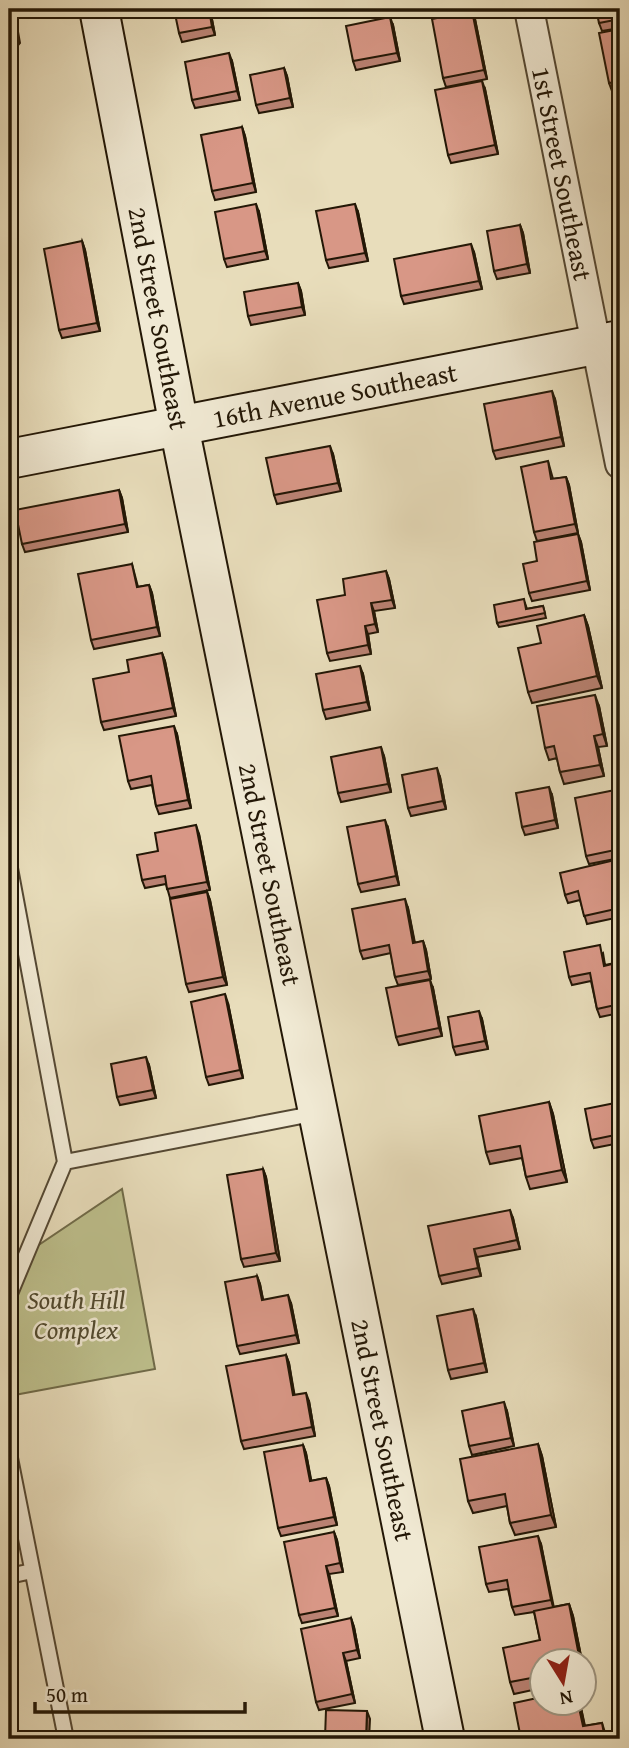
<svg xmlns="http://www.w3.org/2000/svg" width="629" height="1748" viewBox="0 0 629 1748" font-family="'Gentium Book Plus',serif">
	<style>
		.green { fill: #bdbf8c; stroke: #706b49; stroke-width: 2 }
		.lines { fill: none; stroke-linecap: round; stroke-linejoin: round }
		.lane-casing { stroke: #544833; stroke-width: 18 }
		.street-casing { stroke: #544833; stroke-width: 32 }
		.secondary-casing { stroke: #231706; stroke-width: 42 }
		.lane { stroke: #f0e9d3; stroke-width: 14 }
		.street { stroke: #f0e9d3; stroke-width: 28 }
		.secondary { stroke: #f0e9d3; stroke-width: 38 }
		.wall { fill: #ba8273; stroke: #231706; stroke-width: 2 }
		.shaded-wall { fill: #976a5e; stroke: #231706; stroke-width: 2 }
		.building { fill: #d89786; stroke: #231706; stroke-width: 2 }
		.labels { text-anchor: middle; stroke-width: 5; stroke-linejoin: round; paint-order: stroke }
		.street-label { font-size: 26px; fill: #231706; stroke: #f0e9d3 }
		.park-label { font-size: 26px; font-style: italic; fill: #51492e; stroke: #f0e9d3 }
	</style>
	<rect width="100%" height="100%" fill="#e8ddbb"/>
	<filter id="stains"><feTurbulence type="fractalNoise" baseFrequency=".00286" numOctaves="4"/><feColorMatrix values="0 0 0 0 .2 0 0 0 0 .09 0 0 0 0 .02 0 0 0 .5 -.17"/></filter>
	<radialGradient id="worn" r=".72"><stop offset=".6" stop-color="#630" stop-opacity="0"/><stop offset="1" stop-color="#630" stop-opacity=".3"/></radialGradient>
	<path class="green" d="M122,1189L155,1369L9,1396V1265Z"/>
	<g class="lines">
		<g class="lane-casing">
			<path id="lane" d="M9,863L65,1162L317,1113
				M9,1296L65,1162
				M9,1453L66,1739
				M9,1576L32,1571"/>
		</g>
		<g class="street-casing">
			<g id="street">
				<path id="s1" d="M529,9L620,464"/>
			</g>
		</g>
		<g class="secondary-casing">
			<g id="secondary">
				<path id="s2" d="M99,9L179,426L445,1739"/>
				<path id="s3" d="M9,459L620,340"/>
			</g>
		</g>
		<use href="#lane" class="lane"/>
		<use href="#street" class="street"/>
		<use href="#secondary" class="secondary"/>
	</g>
	<path class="wall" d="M210,9L215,35L182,42L179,33Z
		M418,9H449L420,14Z
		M620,9V28L602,31L599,23Z
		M472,11L475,19L487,79L446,87L443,78Z
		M393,25L400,61L356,70L353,61Z
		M620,29V89L612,91L609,83Z
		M232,61L240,100L195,108L192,100Z
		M284,68L287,76L293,107L259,113L256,105Z
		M485,89L498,154L451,163L448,155Z
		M242,127L245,136L256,192L215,200L212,191Z
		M259,212L268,259L227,267L224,259Z
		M358,212L368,261L329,268L326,260Z
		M520,225L523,233L530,273L497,279L494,271Z
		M82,241L85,250L100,331L62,338L59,330Z
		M474,252L482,289L404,304L401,296Z
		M298,283L301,291L305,315L251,325L248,316Z
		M555,399L564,446L496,459L493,451Z
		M333,454L341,491L277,504L274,495Z
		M548,461L553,479L566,477L569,485L578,533L537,541L534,532Z
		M119,490L122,498L128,532L25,552L22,544Z
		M578,534L581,542L590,590L532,601L529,593L537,561Z
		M132,564L138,587L149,585L152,593L160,636L94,649L91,640Z
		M386,571L389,579L395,608L374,611L378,632L368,634L371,654L330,661L327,653L345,595Z
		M525,603L527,609L543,606L546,618L499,627L497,623Z
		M584,615L588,626L602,688L532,703L528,692L541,643Z
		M162,653L165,661L176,716L104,730L101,722L129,672Z
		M363,674L370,710L326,719L323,710Z
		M599,706L607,746L598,747L604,776L564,784L560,772L557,758L549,760L545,748Z
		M177,734L191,808L159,814L156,806L152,785L131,789L128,781Z
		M384,756L391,792L341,802L338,793Z
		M440,777L446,809L411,816L408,808Z
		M620,789V858L589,864L586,856Z
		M552,795L558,828L525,835L522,827Z
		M388,828L399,885L361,892L358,884Z
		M199,834L210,890L170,898L166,884L145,888L142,880L158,851Z
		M615,860L620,878V917L587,924L580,900L568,903L565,895Z
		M207,892L210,900L227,985L189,992L186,984Z
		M408,908L415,943L423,941L426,950L431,979L398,985L395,977L391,953L363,959L360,951Z
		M603,953L605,965L620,962V1013L600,1017L597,1009L591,981L572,985L569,977Z
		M433,988L442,1036L399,1045L396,1037Z
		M228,1003L243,1078L209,1085L206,1077Z
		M482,1019L488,1049L456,1055L453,1047Z
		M149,1065L156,1098L120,1105L117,1097Z
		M549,1102L553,1114L567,1182L530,1189L526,1177L522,1158L490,1164L486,1152Z
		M620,1102V1143L594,1148L591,1140Z
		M263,1169L266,1177L280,1261L244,1267L241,1259Z
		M513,1218L520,1249L477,1257L481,1276L442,1284L439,1276Z
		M257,1276L260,1284L263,1300L291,1303L299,1343L240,1354L237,1346Z
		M476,1317L487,1372L451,1379L448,1370Z
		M286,1355L289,1363L294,1395L309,1401L315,1436L244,1449L241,1441Z
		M507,1411L514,1446L472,1455L469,1446Z
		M538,1444L542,1456L556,1527L515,1535L510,1523L507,1506L473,1513L468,1501Z
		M303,1445L306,1453L311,1481L326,1478L329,1486L337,1525L281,1536L278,1528Z
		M334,1532L337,1540L343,1572L329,1574L338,1616L302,1623L299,1615Z
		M541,1544L553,1607L569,1604L573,1616L582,1661H542V1688L514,1694L510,1682L540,1640L534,1612L515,1615L512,1607L508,1589L489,1592L486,1584Z
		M351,1618L354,1627L360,1658L346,1661L355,1703L319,1710L316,1702Z
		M580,1703L585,1726L602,1723L607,1739H521Z"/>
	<path class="shaded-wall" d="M11,9H14L20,43L9,56V36Z
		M209,9H210L215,35L212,27Z
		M472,11L475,19L487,79L484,70Z
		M390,17L393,25L400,61L397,53Z
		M229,53L232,61L240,100L237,91Z
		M284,68L287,76L293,107L290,98Z
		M482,81L485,89L498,154L495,145Z
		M242,127L245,136L256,192L253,183Z
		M256,204L259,212L268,259L265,251Z
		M355,204L358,212L368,261L365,253Z
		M520,225L523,233L530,273L527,264Z
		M82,241L85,250L100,331L97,323Z
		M471,244L474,252L482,289L479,281Z
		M298,283L301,291L305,315L302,307Z
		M552,391L555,399L564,446L561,437Z
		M330,446L333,454L341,491L338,483Z
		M566,477L569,485L578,533L575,524Z
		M119,490L122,498L128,532L125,524Z
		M578,534L581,542L590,590L587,581Z
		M386,571L389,579L395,608L392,600Z
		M149,585L152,593L160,636L157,627Z
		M371,603L374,611L378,632L375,624Z
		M584,615L588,626L602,688L597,676Z
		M365,626L368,634L371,654L368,645Z
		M162,653L165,661L176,716L173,708Z
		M360,666L363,674L370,710L367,702Z
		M595,695L599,706L607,746L603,734Z
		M174,726L177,734L191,808L188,800Z
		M594,736L598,747L604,776L600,765Z
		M381,747L384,756L391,792L388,784Z
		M437,768L440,777L446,809L443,801Z
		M549,787L552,795L558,828L555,820Z
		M385,820L388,828L399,885L396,876Z
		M196,825L199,834L210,890L207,882Z
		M207,892L210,900L227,985L223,977Z
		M405,899L408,908L416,951L413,943Z
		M423,941L426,950L431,979L428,971Z
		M430,980L433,988L442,1036L439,1028Z
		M225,994L228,1003L243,1078L240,1070Z
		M479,1011L482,1019L488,1049L485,1041Z
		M146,1057L149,1065L156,1098L153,1090Z
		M549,1102L553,1114L567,1182L562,1170Z
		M263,1169L266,1177L280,1261L276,1253Z
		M510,1210L513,1218L520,1249L517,1240Z
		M474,1249L477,1257L481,1276L478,1268Z
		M257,1276L260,1284L265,1309L262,1300Z
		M288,1295L291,1303L299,1343L296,1335Z
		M473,1309L476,1317L487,1372L484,1363Z
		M286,1355L289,1363L296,1403L293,1395Z
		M306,1393L309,1401L315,1436L312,1427Z
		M504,1402L507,1411L514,1446L511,1438Z
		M538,1444L542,1456L556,1527L551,1515Z
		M303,1445L306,1453L313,1489L310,1481Z
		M326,1478L329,1486L337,1525L334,1517Z
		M334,1532L337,1540L343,1572L340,1563Z
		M538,1536L541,1544L554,1608L551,1600Z
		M326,1566L329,1574L338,1616L335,1608Z
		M569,1604L573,1616L582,1661H580Z
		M351,1618L354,1627L360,1658L357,1650Z
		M343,1653L346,1661L355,1703L352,1694Z
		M578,1703H580L587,1738L583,1726Z
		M367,1711L370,1719L369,1739H366Z"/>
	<path class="building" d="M9,9H11L14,29L9,36Z
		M174,9H209L212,27L179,33Z
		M596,9H620V19L599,23Z
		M472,11L484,70L443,78L432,19Z
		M390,17L397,53L353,61L346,26Z
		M620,29V81L609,83L599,33Z
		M229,53L237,91L192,100L185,62Z
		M284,68L290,98L256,105L250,75Z
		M482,81L495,145L448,155L435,90Z
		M620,94V132L613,95Z
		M242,127L253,183L212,191L201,135Z
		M256,204L265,251L224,259L215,212Z
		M355,204L365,253L326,260L316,211Z
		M520,225L527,264L494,271L487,231Z
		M82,241L97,323L59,330L44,249Z
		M471,244L479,281L401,296L394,259Z
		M298,283L302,307L248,316L244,292Z
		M552,391L561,437L493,451L484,404Z
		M330,446L338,483L274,495L266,458Z
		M548,461L551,479L566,477L575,524L534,532L521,467Z
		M119,490L125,524L22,544L15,510Z
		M578,534L587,581L529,593L523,564L537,561L534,542Z
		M132,564L137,587L149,585L157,627L91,640L78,574Z
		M386,571L392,600L371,603L375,624L365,626L368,645L327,653L317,600L345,595L343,579Z
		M524,599L526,609L543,606L545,613L497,623L494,605Z
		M584,615L597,676L528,692L518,648L541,643L537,626Z
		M162,653L173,708L101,722L93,679L129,672L127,660Z
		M360,666L367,702L323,710L316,674Z
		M595,695L603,734L594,736L600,765L560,772L554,746L545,748L537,706Z
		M174,726L188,800L156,806L151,776L128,781L119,736Z
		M381,747L388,784L338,793L331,757Z
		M437,768L443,801L408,808L402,775Z
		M549,787L555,820L522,827L516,793Z
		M620,789V849L586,856L575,798Z
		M385,820L396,876L358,884L347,827Z
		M196,825L207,882L167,889L165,876L142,880L137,855L158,851L155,833Z
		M615,860L620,884V908L584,916L578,891L565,895L560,873Z
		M207,892L223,977L186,984L170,899Z
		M405,899L413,943L423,941L428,971L395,977L389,945L360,951L352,909Z
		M600,945L604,966L620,962V1004L597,1009L590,973L569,977L564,952Z
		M430,980L439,1028L396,1037L386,988Z
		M225,994L240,1070L206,1077L191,1002Z
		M479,1011L485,1041L453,1047L448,1017Z
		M618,1053H620V1067Z
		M146,1057L153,1090L117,1097L111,1064Z
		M549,1102L562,1170L526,1177L520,1146L486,1152L479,1116Z
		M620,1102V1134L591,1140L585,1109Z
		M263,1169L276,1253L241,1259L227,1175Z
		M510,1210L517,1240L474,1249L478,1268L439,1276L428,1226Z
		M617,1231H620V1247Z
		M620,1264V1282L617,1265Z
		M257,1276L262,1300L288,1295L296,1335L237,1346L225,1282Z
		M473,1309L484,1363L448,1370L437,1316Z
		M286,1355L293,1395L306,1393L312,1427L241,1441L226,1366Z
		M504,1402L511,1438L469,1446L462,1411Z
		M538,1444L551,1515L510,1523L505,1494L468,1501L460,1459Z
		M303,1445L310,1481L326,1478L334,1517L278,1528L264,1452Z
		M334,1532L340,1563L326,1566L335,1608L299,1615L284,1542Z
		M538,1536L551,1600L512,1607L507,1580L486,1584L479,1547Z
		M569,1604L580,1661H542V1676L510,1682L503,1648L540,1640L534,1611Z
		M351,1618L357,1650L343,1653L352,1694L316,1702L301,1629Z
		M542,1697V1703H578L583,1726L602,1723L605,1739H573L572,1734L544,1739H521L514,1703Z
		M326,1710L367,1711L366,1739H290V1737L325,1738Z"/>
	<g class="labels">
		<g class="street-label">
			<text dy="9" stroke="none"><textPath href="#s1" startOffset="168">1st Street Southeast</textPath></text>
			<text dy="9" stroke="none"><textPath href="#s2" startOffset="315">2nd Street Southeast</textPath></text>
			<text dy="9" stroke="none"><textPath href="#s3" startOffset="332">16th Avenue Southeast</textPath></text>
			<text dy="9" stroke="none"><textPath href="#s2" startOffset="882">2nd Street Southeast</textPath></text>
			<text dy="9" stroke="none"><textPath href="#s2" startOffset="1449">2nd Street Southeast</textPath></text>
		</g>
		<g class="park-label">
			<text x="76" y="1309">South Hill<tspan x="76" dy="30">Complex</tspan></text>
		</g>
	</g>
	<rect width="629" height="1748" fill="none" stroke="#e8ddbb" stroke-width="35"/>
	<rect x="10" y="10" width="608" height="1727" fill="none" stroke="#231706" stroke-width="3.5"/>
	<rect x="18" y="18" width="594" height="1713" fill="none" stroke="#231706" stroke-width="2"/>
	<g transform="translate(563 1682) rotate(169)"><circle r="33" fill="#f0e9d3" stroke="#9e9581" stroke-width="2"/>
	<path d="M0-5L12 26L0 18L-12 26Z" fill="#8f2418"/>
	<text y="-10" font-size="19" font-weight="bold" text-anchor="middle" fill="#231706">N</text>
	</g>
	<path d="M35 1702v10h210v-10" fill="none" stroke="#231706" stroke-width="3.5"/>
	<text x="46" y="1702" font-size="21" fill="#231706" stroke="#f0e9d3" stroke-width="5" paint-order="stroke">50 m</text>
	<rect width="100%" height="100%" filter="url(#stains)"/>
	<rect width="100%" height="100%" fill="url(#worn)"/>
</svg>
